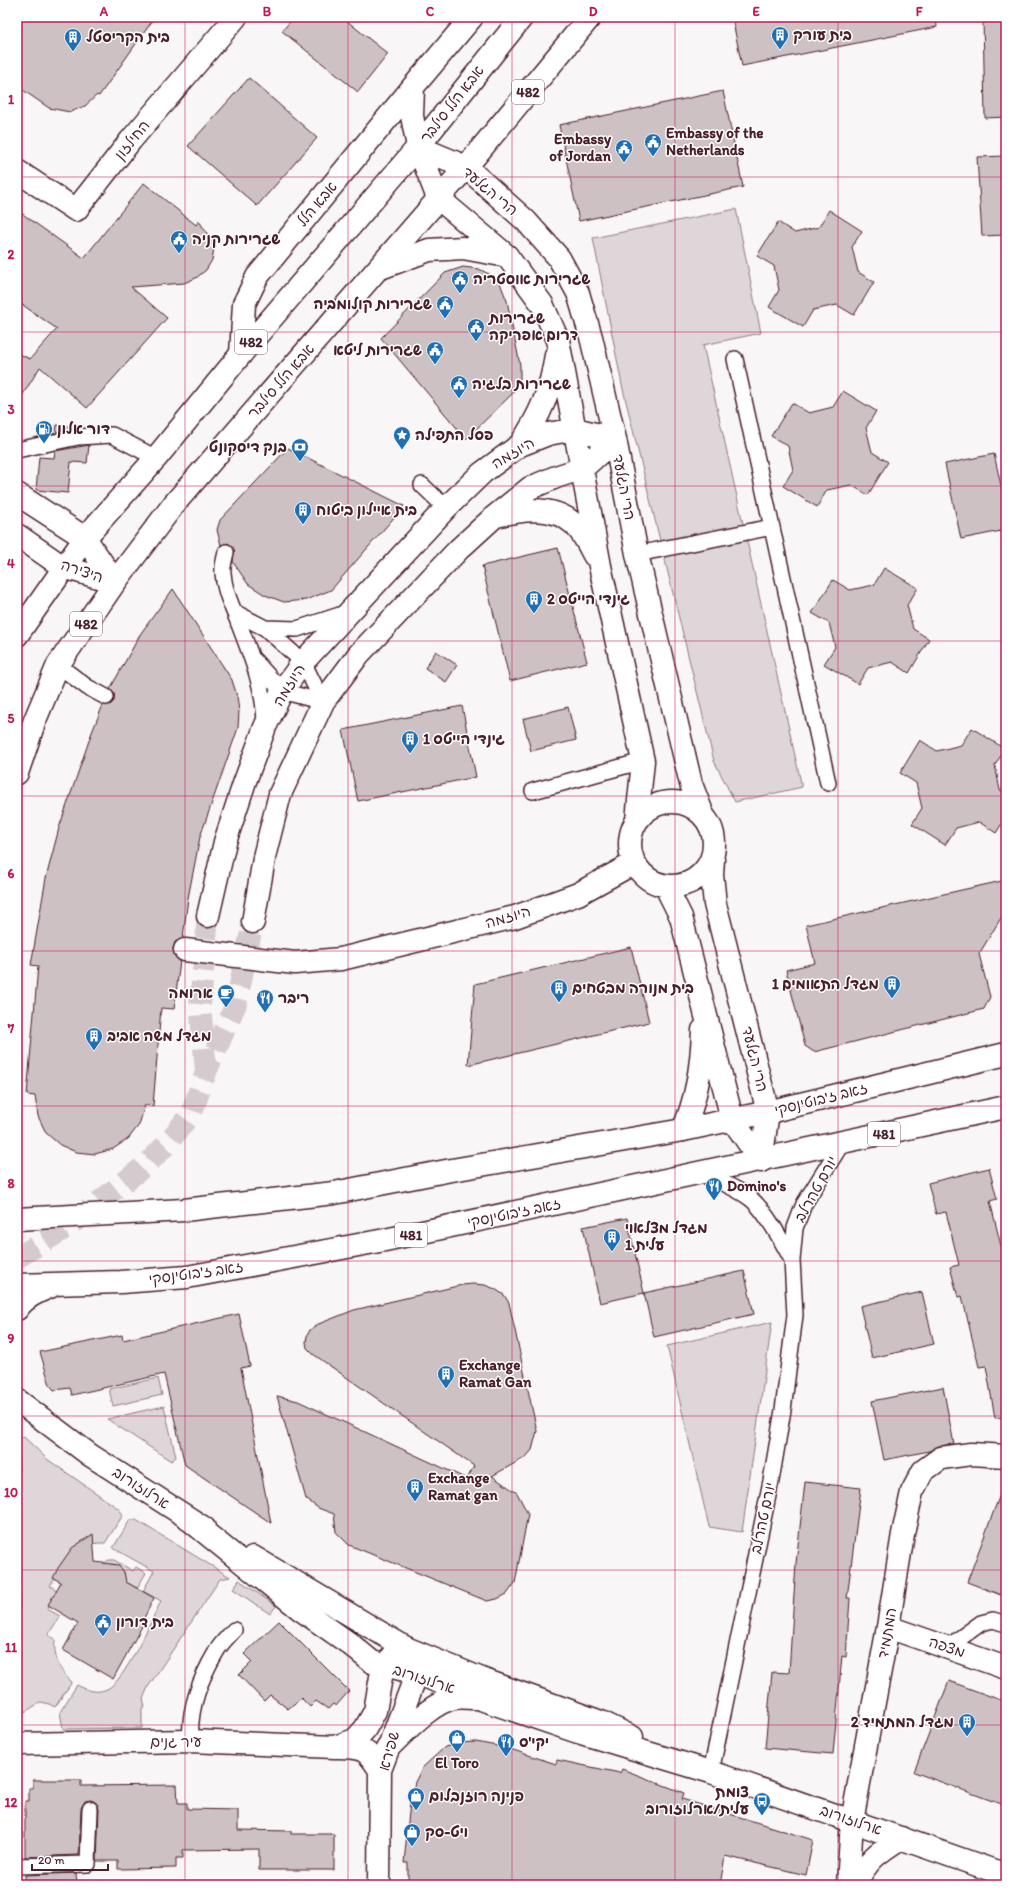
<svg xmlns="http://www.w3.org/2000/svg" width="1023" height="1902" viewBox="0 0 1023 1902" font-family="Itim,'Playpen Sans Hebrew',sans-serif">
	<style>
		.green { fill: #ded6d9; stroke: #947a82 }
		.building { fill: #cdc1c4; stroke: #4a1f2b }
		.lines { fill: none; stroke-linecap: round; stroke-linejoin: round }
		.secondary-tunnel { stroke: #d5cbce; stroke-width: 22; stroke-dasharray: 22 11; stroke-linecap: butt }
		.lane-casing { stroke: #4a1f2b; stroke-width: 18 }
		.street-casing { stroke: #4a1f2b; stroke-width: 25 }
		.secondary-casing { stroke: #4a1f2b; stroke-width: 25 }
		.primary-casing { stroke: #4a1f2b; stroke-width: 25 }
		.lane { stroke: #fff; stroke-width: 15 }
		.street { stroke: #fff; stroke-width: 22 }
		.secondary { stroke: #fff; stroke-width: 22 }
		.primary { stroke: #fff; stroke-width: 22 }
		.grid { fill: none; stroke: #c2185b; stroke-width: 1; stroke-opacity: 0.55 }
		.labels { text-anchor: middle; stroke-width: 3; stroke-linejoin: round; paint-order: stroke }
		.shield { fill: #fff; stroke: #80626b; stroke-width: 1 }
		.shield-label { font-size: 14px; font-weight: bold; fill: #4a1f2b }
		.poi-label { font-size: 15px; font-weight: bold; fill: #4a1f2b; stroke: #fff; text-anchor: start }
		.street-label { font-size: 15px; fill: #4a1f2b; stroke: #fff }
		.neatline { fill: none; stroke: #c2185b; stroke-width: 1.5 }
		.grid-label { font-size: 13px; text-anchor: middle; font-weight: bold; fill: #c2185b }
	</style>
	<rect width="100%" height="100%" fill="#f8f6f7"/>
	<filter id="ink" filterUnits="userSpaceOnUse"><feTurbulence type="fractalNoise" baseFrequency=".025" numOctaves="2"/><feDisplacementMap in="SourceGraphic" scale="8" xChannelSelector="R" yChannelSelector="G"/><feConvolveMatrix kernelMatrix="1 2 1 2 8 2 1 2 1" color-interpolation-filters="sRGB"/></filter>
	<g filter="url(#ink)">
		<path class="green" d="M736,209L761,333L703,345L802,787L735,802L714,761L622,385L593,238Z
			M772,1322L742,1532L709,1527L667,1346Z
			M158,1378L162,1395L113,1406L109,1389Z
			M164,1406L176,1457L171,1461L107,1419Z
			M24,1437L47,1459L119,1509L123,1515L105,1543C74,1542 64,1562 50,1586L59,1591L47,1609L60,1616L48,1635L55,1639C53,1656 59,1671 72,1682L55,1707L49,1704L41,1702L23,1713L18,1711C17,1634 23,1558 19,1482H17V1471H19L17,1441L20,1438Z
			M130,1520H136L230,1577L220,1579L148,1687L143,1699L145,1706L142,1708V1728L63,1729L60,1712L77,1685C87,1690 96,1694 107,1689C125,1681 151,1621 161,1601L143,1591L154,1571L113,1548Z
			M109,1560H114L133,1571L136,1567L146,1573L137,1588L124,1581V1572C118,1561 110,1564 99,1566Z
			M239,1580L276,1606L270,1614L233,1589Z"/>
		<path class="building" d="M17,17H155L99,96L97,95L85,106L70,112L49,108L17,86Z
			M294,17H342L388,54L358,92L282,31Z
			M732,17H936L937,27L742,66Z
			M983,17H1006V117L985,118Z
			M249,78L317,138L257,206L188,146Z
			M723,91L743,187L579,221L559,125Z
			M1006,156V235L982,236L977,157Z
			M144,183L196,225L199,221L210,238L214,248L212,260L206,270L196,278L184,283L131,287L167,318L87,408L40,367L17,404V353L30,359L57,329L17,301V210L84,258Z
			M829,210L862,231L852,247L858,272L874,282L854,315L837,305L813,310L803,327L769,307L779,290L774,266L757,256L778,222L795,233L819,227Z
			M463,267L479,269L491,275L500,283L507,301L520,365V381L512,394L466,439L381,338L445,273Z
			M843,391L876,411L866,428L872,452L888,462L868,495L851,485L827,490L817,507L783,486L793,470L788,446L771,436L792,403L809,413L833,407Z
			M57,425L83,428L56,432Z
			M89,445L87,463L71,462L68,493L36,490L39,457L54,458L55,451Z
			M288,448L404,506L331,590L306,600L284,602L265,595L248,584L233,562L234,549L228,543L221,545L217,530L220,520Z
			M994,454L1006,508V530L961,539L945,464Z
			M558,548L587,662L510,681L482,566Z
			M884,568L918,588L907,605L913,629L929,639L909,673L892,662L868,668L858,684L824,664L835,647L829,623L812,613L833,580L850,590L874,585Z
			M173,589L232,680L237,696L239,711L238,728L200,837L188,898L183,938L175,942L173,948L174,955L180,961L174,1009L161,1008L153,1106L145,1105L139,1125L128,1139L113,1149L95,1154L76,1152L60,1145L46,1133L38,1116L35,1096L27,1095L38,966L31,965L46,878L59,828L92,732L103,705H110L114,701V693L110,689L141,633Z
			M436,651L457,665L446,682L425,668Z
			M462,706L476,777L358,801L343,730Z
			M568,707L576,740L531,751L523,719Z
			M972,728L1005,749L995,765L1000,790L1006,793V817L996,833L979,822L956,828L945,845L912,824L922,808L916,783L900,773L920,740L937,751L961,745Z
			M1006,880V918H1001L979,954L990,997L984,1009L814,1052L805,1046L786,970L815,963L806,925Z
			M631,947L649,1022L468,1065L475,984Z
			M989,1168L997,1199L990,1201L1003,1254L1006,1253V1417L995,1418L986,1366L979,1367L962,1296L958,1297L950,1267L959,1265L946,1212L936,1214L928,1183Z
			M627,1218L644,1293L600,1303L583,1227Z
			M744,1271L754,1314L654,1337L644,1293Z
			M473,1284L485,1285L495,1289L504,1295L509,1303L537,1431L532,1450L526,1457L492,1476L517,1493L528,1514L515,1583L507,1594L497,1599L487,1601L349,1545L336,1532L334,1514L318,1508L306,1499L277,1396L298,1401L467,1479L474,1466L313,1354L307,1348L306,1342L307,1336L310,1330L316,1325L354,1310L462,1285Z
			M922,1292L934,1344L872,1358L860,1306Z
			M239,1314L250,1366L241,1368L271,1523L185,1465L164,1374L72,1395L70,1388L54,1390L50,1385L40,1352L122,1335L123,1340Z
			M943,1387L954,1444L939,1446L929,1451L884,1460L872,1401Z
			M805,1482L861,1488L847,1598H850L846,1657L842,1656L833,1754L765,1748L772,1672L789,1673L796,1563Z
			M1004,1484H1006V1597L967,1582Z
			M93,1534L95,1562L118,1565L124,1572L126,1582L154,1598L144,1618L146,1619L113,1679L63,1650L78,1623L48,1605L61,1582L53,1578L58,1568L72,1548Z
			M279,1621L349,1691L336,1706L333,1704L328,1709L316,1701L310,1707L301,1698L288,1709L270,1695L264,1701L239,1675L252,1662L244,1654Z
			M949,1681L1006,1702V1806L914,1772Z
			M476,1742L507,1748L556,1764L557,1760L620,1773L622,1769L684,1793L682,1799L813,1840L806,1875L725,1856L720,1885H408V1863H404L410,1802L415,1782L423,1767L445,1747L459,1743Z
			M33,1780H81V1786L177,1785L178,1803H187V1809L238,1810V1830L291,1831V1834H334V1870H259V1849L183,1850V1858H176V1868L118,1869V1861H97L99,1809L95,1802L91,1800L85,1801L81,1808L79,1855L25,1857V1801H29V1788H33Z
			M76,1873L77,1885H25V1875Z"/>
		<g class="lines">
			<path class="secondary-tunnel" d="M206,1070L200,1005L208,916
				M17,1258L69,1226L147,1164L168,1143L192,1112L206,1072L236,1004L253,922"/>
			<g class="lane-casing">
				<path id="lane" d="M735,359L828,783
					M17,450L78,437L112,435L156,458
					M422,485L446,508
					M226,552C225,558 222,566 223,573C224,590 231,604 237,619C250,653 264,686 265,722
					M637,554L772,527
					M234,612L265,628L303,662L323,702
					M265,628L297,629L346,613
					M254,660L282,691L323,702
					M58,665L87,687L106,697
					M533,791L643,761
					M701,1173C718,1181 736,1187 751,1199C766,1211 783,1243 792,1260
					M948,1647L981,1623L993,1620L1006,1624
					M191,1741C188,1709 200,1679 216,1652C220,1644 228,1637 234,1630
					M711,1772L771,1481L783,1410L795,1315L792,1260L795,1228L804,1204L842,1143
					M17,1866L88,1864L90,1809"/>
			</g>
			<g class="street-casing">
				<path id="street" d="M17,171L76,210L131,140L236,17
					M241,354L244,304L257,277L413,87
					M185,950L295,963L341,959L515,917L578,894L634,863
					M888,1627L1006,1668
					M17,1744L191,1741L335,1747L355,1740L365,1729L375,1711L381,1677L384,1666L394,1655L406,1648L414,1661L417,1673L380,1770L379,1885
					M336,1747C364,1748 365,1747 380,1770
					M848,1885L852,1821L888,1627L903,1534L912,1492L923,1471L941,1458L971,1454L1006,1456"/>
			</g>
			<g class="secondary-casing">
				<path id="secondary" d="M472,17L413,87L412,116L418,147L438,198L507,256L542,304L558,340L600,566L643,761L637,820
					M418,147L466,167L526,221L559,258L578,293L591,337L615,439L637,554L691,784L703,815
					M520,445C540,416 551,390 556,355
					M17,494L85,538L115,582
					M497,516C522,509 556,505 576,526C584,535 589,545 594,555
					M17,535L63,567L115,582
					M630 844a42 42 0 1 1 84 0a42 42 0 1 1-84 0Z
					M713,859L712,875L715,904L768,1112L761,1161
					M666,887L681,917L732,1119L761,1161
					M208,916L225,842L244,784L265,727L282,691L303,662L446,508L482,473L520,445L548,434L575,429L615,439
					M253,922L265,853L280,794L323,702L359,654L459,549L494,517L530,488L556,477L583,468L615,439
					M683,1130C697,1099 702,1063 703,1030
					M17,1400L90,1455L204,1528
					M191,1521L300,1609L350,1644L372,1662L417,1673L478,1698L578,1732L711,1772L1006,1875
					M253,1557L406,1648L484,1680L601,1722L632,1737
					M387,1749C404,1733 431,1702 455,1698C461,1697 468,1698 474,1698
					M855,1885C867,1860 878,1852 901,1838"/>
			</g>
			<g class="primary-casing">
				<path id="primary" d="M378,269L429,250L463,248L507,256
					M17,635L85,538L156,458L241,354L418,147L522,17
					M17,773L35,720L58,665L115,582L174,504L466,167L590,17
					M17,1219L184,1210L334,1193L446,1171L683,1130L768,1112L1006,1054
					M17,1285L121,1282L187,1277L385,1240L1006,1107
					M17,1309C25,1297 39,1291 52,1286"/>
			</g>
			<use href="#lane" class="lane"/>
			<use href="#street" class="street"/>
			<use href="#secondary" class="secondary"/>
			<use href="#primary" class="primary"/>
		</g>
	</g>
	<path class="grid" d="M185,17V1885M348,17V1885M512,17V1885M675,17V1885M838,17V1885M17,177H1006M17,332H1006M17,486H1006M17,641H1006M17,796H1006M17,951H1006M17,1106H1006M17,1261H1006M17,1416H1006M17,1570H1006M17,1725H1006"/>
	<defs>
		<g id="building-pin" transform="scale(0.9)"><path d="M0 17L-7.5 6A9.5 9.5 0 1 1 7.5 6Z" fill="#1f6fb2" stroke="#fff"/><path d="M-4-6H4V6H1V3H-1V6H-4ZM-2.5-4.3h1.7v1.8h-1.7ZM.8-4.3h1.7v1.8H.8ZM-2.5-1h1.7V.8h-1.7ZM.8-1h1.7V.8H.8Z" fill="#fff"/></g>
		<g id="civic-pin" transform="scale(0.9)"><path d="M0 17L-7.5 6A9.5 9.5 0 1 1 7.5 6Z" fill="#1f6fb2" stroke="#fff"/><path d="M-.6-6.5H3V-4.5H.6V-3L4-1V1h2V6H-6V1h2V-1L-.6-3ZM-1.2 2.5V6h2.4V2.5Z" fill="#fff"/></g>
		<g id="fuel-pin" transform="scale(0.9)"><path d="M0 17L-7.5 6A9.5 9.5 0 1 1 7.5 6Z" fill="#1f6fb2" stroke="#fff"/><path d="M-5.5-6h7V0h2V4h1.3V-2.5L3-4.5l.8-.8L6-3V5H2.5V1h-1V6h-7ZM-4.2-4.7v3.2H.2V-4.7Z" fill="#fff"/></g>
		<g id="sight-pin" transform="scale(0.9)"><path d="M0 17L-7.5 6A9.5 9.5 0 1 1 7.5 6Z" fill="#1f6fb2" stroke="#fff"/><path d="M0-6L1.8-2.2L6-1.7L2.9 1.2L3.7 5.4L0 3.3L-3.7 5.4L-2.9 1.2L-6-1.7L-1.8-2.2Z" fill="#fff"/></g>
		<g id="bank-pin" transform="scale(0.9)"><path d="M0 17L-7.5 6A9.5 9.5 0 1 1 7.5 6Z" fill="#1f6fb2" stroke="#fff"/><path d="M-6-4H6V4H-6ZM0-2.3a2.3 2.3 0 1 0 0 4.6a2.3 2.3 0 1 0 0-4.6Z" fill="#fff"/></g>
		<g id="cafe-pin" transform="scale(0.9)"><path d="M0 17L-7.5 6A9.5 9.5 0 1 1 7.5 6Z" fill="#1f6fb2" stroke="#fff"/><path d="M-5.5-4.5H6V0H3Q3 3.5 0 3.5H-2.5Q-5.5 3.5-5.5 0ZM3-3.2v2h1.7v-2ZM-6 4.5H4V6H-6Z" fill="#fff"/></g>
		<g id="restaurant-pin" transform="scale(0.9)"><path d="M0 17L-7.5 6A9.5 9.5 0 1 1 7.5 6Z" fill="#1f6fb2" stroke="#fff"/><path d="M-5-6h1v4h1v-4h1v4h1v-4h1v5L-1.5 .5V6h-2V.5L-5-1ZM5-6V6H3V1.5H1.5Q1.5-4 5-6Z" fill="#fff"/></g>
		<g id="shop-pin" transform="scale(0.9)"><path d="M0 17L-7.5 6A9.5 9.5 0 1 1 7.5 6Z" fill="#1f6fb2" stroke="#fff"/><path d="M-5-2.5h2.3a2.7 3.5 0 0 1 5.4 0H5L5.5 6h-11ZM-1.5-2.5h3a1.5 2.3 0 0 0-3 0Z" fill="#fff"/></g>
		<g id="bus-pin" transform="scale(0.9)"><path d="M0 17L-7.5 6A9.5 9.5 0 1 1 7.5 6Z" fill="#1f6fb2" stroke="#fff"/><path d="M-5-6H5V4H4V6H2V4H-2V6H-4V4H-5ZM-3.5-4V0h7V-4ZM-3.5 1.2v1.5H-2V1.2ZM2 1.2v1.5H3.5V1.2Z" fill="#fff"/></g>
	</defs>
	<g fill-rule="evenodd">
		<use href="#building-pin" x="780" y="35"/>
		<use href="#building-pin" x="73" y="37"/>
		<use href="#civic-pin" x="653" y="142"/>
		<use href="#civic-pin" x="624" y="148"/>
		<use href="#civic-pin" x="179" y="239"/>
		<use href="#civic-pin" x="460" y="279"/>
		<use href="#civic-pin" x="445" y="304"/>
		<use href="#civic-pin" x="476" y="327"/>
		<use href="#civic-pin" x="435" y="350"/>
		<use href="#civic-pin" x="459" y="384"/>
		<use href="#fuel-pin" x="44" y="429"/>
		<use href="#sight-pin" x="402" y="435"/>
		<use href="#bank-pin" x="300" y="447"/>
		<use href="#building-pin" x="303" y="510"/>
		<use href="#building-pin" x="534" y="599"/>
		<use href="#building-pin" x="410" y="739"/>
		<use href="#building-pin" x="892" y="984"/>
		<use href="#building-pin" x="559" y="988"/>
		<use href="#cafe-pin" x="226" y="993"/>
		<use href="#restaurant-pin" x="265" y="998"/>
		<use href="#building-pin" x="94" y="1036"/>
		<use href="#restaurant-pin" x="714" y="1186"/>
		<use href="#building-pin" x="612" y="1237"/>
		<use href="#building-pin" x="446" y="1374"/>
		<use href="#building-pin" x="415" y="1487"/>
		<use href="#civic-pin" x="103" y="1622"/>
		<use href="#building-pin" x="967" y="1722"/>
		<use href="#shop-pin" x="457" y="1738"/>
		<use href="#restaurant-pin" x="506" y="1742"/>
		<use href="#shop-pin" x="416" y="1796"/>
		<use href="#bus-pin" x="762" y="1801"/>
		<use href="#shop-pin" x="412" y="1832"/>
	</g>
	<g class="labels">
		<g class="shield">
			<rect x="512" y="80" width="32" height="24" rx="3"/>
			<rect x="235" y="330" width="32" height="24" rx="3"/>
			<rect x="70" y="612" width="32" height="24" rx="3"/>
			<rect x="868" y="1122" width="32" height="24" rx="3"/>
			<rect x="395" y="1223" width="32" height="24" rx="3"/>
		</g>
		<g class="shield-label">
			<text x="528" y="97">482</text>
			<text x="251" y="347">482</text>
			<text x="86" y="629">482</text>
			<text x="884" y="1139">481</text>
			<text x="411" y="1240">481</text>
		</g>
		<g class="poi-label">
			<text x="793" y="40">בית עורק</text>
			<text x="86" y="42">בית הקריסטל</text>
			<text x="666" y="138">Embassy of the<tspan x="666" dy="17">Netherlands</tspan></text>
			<text x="611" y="144" text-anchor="end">Embassy<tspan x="611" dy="17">of Jordan</tspan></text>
			<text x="192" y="244">שגרירות קניה</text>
			<text x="473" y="284">שגרירות אוסטריה</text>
			<text x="432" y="309" text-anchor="end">שגרירות קולומביה</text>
			<text x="489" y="323">שגרירות<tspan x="489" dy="17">דרום אפריקה</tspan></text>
			<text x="422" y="355" text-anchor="end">שגרירות ליטא</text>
			<text x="472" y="389">שגרירות בלגיה</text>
			<text x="57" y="434">דור אלון</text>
			<text x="415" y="440">פסל התפילה</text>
			<text x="287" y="452" text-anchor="end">בנק דיסקונט</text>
			<text x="316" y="515">בית איילון ביטוח</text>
			<text x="547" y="604">גינדי הייטס 2</text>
			<text x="423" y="744">גינדי הייטס 1</text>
			<text x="879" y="989" text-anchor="end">מגדל התאומים 1</text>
			<text x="572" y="993">בית מנורה מבטחים</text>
			<text x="213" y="998" text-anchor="end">ארומה</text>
			<text x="278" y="1003">ריבר</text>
			<text x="107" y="1041">מגדל משה אביב</text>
			<text x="727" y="1191">Domino's</text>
			<text x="625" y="1233">מגדל מצלאוי<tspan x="625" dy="17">עלית 1</tspan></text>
			<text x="459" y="1370">Exchange<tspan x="459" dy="17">Ramat Gan</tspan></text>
			<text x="428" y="1483">Exchange<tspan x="428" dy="17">Ramat gan</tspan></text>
			<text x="116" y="1627">בית דורון</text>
			<text x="954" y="1727" text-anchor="end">מגדל המתמיד 2</text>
			<text x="519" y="1747">יקי'ס</text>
			<text x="457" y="1768" text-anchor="middle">El Toro</text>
			<text x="749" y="1797" text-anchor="end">צומת<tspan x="749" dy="17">עלית/ארלוזורוב</tspan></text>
			<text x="429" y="1801">פנינה רוזנבלום</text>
			<text x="425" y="1837">ויט-סק</text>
		</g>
		<g class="street-label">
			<text transform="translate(452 104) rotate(-52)" y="5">אבא הלל סילבר</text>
			<text transform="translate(132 140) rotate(-51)" y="5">החילזון</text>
			<text transform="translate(490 191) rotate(40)" y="5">הרי הגלעד</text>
			<text transform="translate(317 204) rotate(-50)" y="5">אבא הלל</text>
			<text transform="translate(281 381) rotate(-49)" y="5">אבא הלל סילבר</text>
			<text transform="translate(513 453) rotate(-31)" y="5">היוזמה</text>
			<text transform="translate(624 487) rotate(79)" y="5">הרי הגלעד</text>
			<text transform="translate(82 571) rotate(19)" y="5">היצירה</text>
			<text transform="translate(289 685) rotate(-58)" y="5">היוזמה</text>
			<text transform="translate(508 917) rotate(-16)" y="5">היוזמה</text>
			<text transform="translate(755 1059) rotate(76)" y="5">הרי הגלעד</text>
			<text transform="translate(821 1099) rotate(-14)" y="5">זאב ז'בוטינסקי</text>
			<text transform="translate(816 1189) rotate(-61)" y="5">יורם טהרלב</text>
			<text transform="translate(514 1213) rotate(-12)" y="5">זאב ז'בוטינסקי</text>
			<text transform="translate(196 1273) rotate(-8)" y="5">זאב ז'בוטינסקי</text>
			<text transform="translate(141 1488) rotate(33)" y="5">ארלוזורוב</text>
			<text transform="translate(763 1518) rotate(-78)" y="5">יורם טהרלב</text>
			<text transform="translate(887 1633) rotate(-80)" y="5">המתמיד</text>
			<text transform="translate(947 1647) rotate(19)" y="5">מצפה</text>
			<text transform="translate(424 1679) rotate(18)" y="5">ארלוזורוב</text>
			<text x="176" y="1747">עיר גנים</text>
			<text transform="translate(389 1751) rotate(-74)" y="5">שפירא</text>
			<text transform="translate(851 1820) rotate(19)" y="5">ארלוזורוב</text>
		</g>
	</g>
	<rect width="1023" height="1902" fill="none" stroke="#fff" stroke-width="44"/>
	<path d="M32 1864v6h76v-6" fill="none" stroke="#4a1f2b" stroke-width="2"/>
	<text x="38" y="1864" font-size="12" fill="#4a1f2b" stroke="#ffffff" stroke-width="3" paint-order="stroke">20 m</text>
	<rect x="22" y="22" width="979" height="1858" class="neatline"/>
	<g class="grid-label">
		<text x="104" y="16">A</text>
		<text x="267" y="16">B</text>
		<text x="430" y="16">C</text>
		<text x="593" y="16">D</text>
		<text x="756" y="16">E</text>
		<text x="919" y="16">F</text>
		<text x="11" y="104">1</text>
		<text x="11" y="259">2</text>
		<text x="11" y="414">3</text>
		<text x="11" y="568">4</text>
		<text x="11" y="723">5</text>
		<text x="11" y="878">6</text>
		<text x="11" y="1033">7</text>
		<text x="11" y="1188">8</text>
		<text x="11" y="1343">9</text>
		<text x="11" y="1497">10</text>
		<text x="11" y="1652">11</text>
		<text x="11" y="1807">12</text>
	</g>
</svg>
